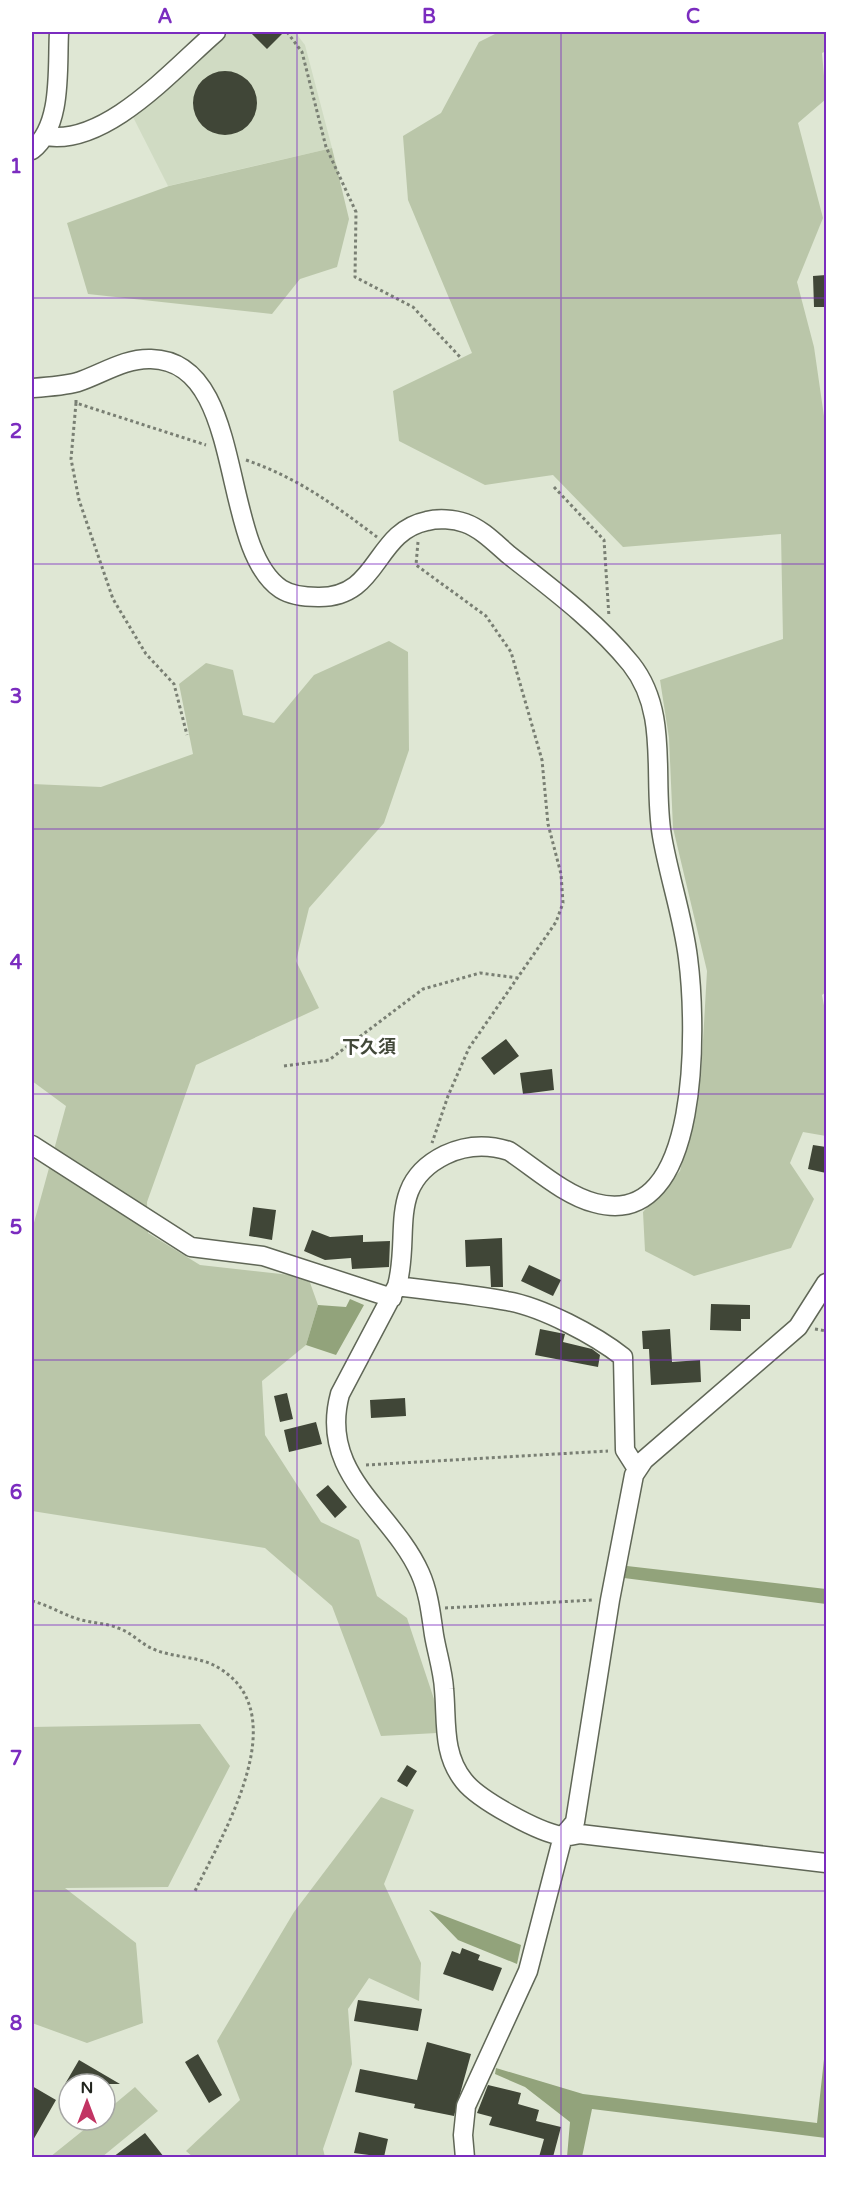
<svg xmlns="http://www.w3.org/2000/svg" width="858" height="2189" viewBox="0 0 858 2189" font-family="'Varela Round','Noto Sans JP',sans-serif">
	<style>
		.built { fill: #d0dbc3 }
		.green { fill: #bac6a9 }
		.water { fill: #92a37b }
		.building { fill: #404637 }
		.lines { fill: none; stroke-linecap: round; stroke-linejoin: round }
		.minor-casing { stroke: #606757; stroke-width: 21 }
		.path { stroke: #797f73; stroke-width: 3; stroke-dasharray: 3 3; stroke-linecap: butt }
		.minor { stroke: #fff; stroke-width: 18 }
		.grid { fill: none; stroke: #7b2cbf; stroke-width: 1.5; stroke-opacity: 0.55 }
		.labels { text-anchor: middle; stroke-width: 6; stroke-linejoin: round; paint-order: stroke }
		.neighbourhood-label { font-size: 18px; font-weight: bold; fill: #424839; stroke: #fff }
		.neatline { fill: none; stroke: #7b2cbf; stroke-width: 2 }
		.grid-label { font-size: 20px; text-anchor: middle; font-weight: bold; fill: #7b2cbf }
	</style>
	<rect width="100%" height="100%" fill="#dfe7d4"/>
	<path class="built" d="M218,32H295L305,45L332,148L168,186L132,115Z"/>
	<path class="green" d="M499,32H826V51L822,53L826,99L798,123L823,218L797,282L814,347L826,430V992L822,995L826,1016V1136L803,1132L790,1163L814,1199L791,1248L694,1276L645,1251L643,1212L680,1171L701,1076L707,971L673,828L669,738L660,680L783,639L781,534L623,547L553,475L485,485L399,441L393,391L472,353L408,200L403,136L441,113L479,42Z
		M332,148L349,219L337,267L300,279L272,314L88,294L67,223L169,186Z
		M389,641L408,652L409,750L384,823L309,908L296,961L319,1008L196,1065L147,1202L148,1233L200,1265L308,1277L318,1305L306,1345L262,1381L265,1435L321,1522L359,1540L377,1596L407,1618L437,1708V1733L381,1736L332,1606L265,1548L32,1511V1230L66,1106L32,1081V784L101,787L193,754L179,684L206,663L233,670L243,715L274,723L314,675Z
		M200,1724L230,1766L168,1887L65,1888L136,1943L143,2023L87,2043L32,2023V1727Z
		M381,1797L414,1810L384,1884L421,1963L419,2001L369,1978L348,2009L352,2064L323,2149L325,2157H193L186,2151L240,2100L217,2041L294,1912Z
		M135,2087L158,2111L102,2157H50L96,2120H105V2112Z"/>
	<path class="water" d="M350,1299L364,1305L336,1355L306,1345L318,1305L346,1307Z
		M627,1566L826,1589V1604L624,1578Z
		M429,1910L521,1945L517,1964L458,1940Z
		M826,2041V2138L592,2109L582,2157H567L570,2122L525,2087L495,2074L496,2068L583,2094L817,2123Z"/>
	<path class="building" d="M250,32H284L267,49Z
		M193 103a32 32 0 1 1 64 0a32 32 0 1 1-64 0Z
		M826,275V307H814L813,276Z
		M506,1039L519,1056L494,1075L481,1058Z
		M552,1069L554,1090L523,1094L520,1073Z
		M813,1145L826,1147V1173L808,1169Z
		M253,1207L276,1210L272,1240L249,1236Z
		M312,1230L330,1237L363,1235V1242L390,1241L389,1267L352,1269L351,1258L325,1260L304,1251Z
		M502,1238L503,1287H491L490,1266L466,1267L465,1240Z
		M529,1265L561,1280L553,1296L521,1281Z
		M711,1304L750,1305V1319H741V1331L710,1330Z
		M540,1329L565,1334L563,1342L592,1349L600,1355L598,1367L535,1355Z
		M670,1329L672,1362L700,1360L701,1382L651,1385L649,1349H643L642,1331Z
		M287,1393L293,1419L280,1422L274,1396Z
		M405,1398L406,1416L371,1418L370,1400Z
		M316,1422L322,1444L289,1452L284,1430Z
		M328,1485L347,1507L335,1518L316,1495Z
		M407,1765L417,1771L407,1787L397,1781Z
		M462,1948L480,1955L478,1960L502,1968L493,1991L443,1974L452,1951L460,1954Z
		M358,2000L422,2009L418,2031L354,2021Z
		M427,2042L471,2054L454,2116L414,2108L415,2104L355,2092L360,2069L417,2080Z
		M198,2054L222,2095L209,2103L185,2062Z
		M79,2060L120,2084H65Z
		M488,2085L521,2093L518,2104L539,2110L536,2121L561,2127L553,2157H539L544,2139L489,2125L492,2117L477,2113Z
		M32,2086L56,2100L32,2142Z
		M359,2132L388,2139L384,2157L354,2153Z
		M145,2133L164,2157H113Z"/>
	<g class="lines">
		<g class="minor-casing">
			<path id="minor" d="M45,136C106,147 174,68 216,32
				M32,150C63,126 57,67 59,32
				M32,388C47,387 63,386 78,382C102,374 125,358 151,359C247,361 218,547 281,589C292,596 305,597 318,597C380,598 373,532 427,521C438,518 454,519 465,523C482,529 496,544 509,555C551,588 597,622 631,664C670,713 652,778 662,836C669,877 683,917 688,958C696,1019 704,1233 595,1203C564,1195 535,1168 509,1151C487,1144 466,1145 445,1155C386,1184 411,1235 397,1286L340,1394C318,1475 392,1510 420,1573C429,1593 431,1615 434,1635C437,1653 443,1671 444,1689C447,1721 442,1754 464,1781C479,1800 538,1832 562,1836C568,1837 575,1835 580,1834L826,1863
				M32,1145L191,1247L263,1256L392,1298
				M397,1286C433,1291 471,1294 507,1301C542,1307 595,1335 623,1357L625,1450L637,1469
				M465,2158L463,2135L466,2106L528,1971L563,1836L575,1822L610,1600L634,1475L644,1460L798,1327L826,1283"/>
		</g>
		<path class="path" d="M287,32L302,52L326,147L356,212L355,277L413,307L461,358
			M76,400V403L206,445
			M76,403L71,459L79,500L113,599L146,654L174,684L187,735
			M246,460C298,478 333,504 377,537
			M554,487L604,540L609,617
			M418,542L416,565L486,616L511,652L542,760L548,824L561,874L563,903L556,922L469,1048L448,1096L432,1143
			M284,1066L329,1060L423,989L480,973L518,978
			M815,1329L826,1331
			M366,1465L608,1451
			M32,1601C48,1605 62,1614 78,1619C91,1623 106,1623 118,1628C131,1632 141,1644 153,1649C176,1659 201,1655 222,1670C295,1718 221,1837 194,1893
			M445,1608L594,1600"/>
		<use href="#minor" class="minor"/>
	</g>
	<path class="grid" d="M297,32V2158M561,32V2158M32,298H826M32,564H826M32,829H826M32,1094H826M32,1360H826M32,1625H826M32,1891H826"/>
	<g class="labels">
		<g class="neighbourhood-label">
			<text x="369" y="1053">下久須</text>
		</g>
	</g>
	<rect width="858" height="2189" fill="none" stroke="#ffffff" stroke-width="66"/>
	<g transform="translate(87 2102)"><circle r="28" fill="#ffffff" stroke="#a6a7a5" stroke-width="1.5"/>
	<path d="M0-4.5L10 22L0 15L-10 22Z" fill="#c23463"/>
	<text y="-9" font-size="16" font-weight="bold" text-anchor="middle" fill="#21241e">N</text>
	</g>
	<rect x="33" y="33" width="792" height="2123" class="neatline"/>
	<g class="grid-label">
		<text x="165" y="23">A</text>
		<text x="429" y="23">B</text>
		<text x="693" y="23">C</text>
		<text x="16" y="173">1</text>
		<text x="16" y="438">2</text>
		<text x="16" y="703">3</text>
		<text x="16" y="969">4</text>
		<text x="16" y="1234">5</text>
		<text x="16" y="1499">6</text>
		<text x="16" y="1765">7</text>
		<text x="16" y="2030">8</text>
	</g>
</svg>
